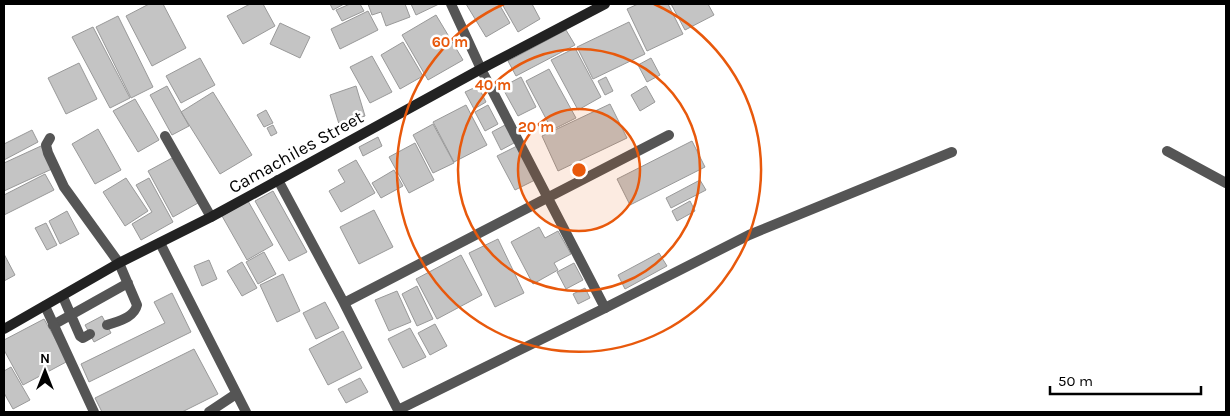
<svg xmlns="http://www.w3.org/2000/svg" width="1230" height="416" viewBox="0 0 1230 416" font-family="Karla,sans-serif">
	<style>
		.building { fill: #c4c4c4; stroke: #999 }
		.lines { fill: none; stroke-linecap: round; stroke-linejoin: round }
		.lane { stroke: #555; stroke-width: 10 }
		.street { stroke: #555; stroke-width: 10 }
		.secondary { stroke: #222; stroke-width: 10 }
		.ring { fill: none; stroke: #e8590c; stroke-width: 2.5 }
		.labels { text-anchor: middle; stroke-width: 5; stroke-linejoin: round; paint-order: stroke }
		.street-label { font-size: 18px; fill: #000; stroke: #fff }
		.centre { fill: #e8590c; stroke: #fff; stroke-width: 2.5 }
		.ring-label { font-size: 15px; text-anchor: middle; font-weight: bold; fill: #e8590c; stroke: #fff; stroke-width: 5; stroke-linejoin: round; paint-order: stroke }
	</style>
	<rect width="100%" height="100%" fill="#fff"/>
	<path class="building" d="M149,4H163L186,48L152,66L126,16Z
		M250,4H263L275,26L243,44L227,16Z
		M330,4H344L333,10Z
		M350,4H360L364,11L342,21L336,10Z
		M368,4H405L410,17L386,26L381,12L372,15Z
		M411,4H439L416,15Z
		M466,4H499L510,23L486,37Z
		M502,4H532L540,19L518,32Z
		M638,4H668L683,34L647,51L627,9Z
		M671,4H708L714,15L685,30Z
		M368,11L378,30L340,49L331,29Z
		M436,15L463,60L428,80L402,35Z
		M118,16L153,87L131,98L96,27Z
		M629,22L645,54L593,79L577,47Z
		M280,23L310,37L300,58L270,44Z
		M93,27L130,98L110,108L72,37Z
		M566,30L575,45L516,76L508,61Z
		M403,42L423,76L400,89L381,55Z
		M575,48L601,97L578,110L551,60Z
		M372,56L392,92L370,103L350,67Z
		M200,58L215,85L181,103L166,76Z
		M651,58L660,75L647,82L638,65Z
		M79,63L97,99L66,114L48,78Z
		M549,69L576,118L552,130L526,81Z
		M521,77L536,107L518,116L502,87Z
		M606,77L613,91L605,95L598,81Z
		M167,86L189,126L172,135L150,95Z
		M356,86L365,116L339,124L330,95Z
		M478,86L486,102L474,109L465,92Z
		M646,86L655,102L640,111L631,95Z
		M213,92L252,155L220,174L181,112Z
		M135,99L159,140L138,152L113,111Z
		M610,104L627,138L558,171L542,136Z
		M466,105L487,145L454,162L433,122Z
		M488,105L498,124L485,131L475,112Z
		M266,110L273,123L264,127L257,115Z
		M433,124L454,163L433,173L413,135Z
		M273,125L277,133L271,136L267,128Z
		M505,125L514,143L501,150L492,132Z
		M98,129L121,170L95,184L72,144Z
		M32,130L38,142L4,160V144Z
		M378,137L382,146L363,156L359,147Z
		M692,141L705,167L630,205L617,179Z
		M415,143L434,180L409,193L389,157Z
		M41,146L52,169L4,191V163Z
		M517,146L535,180L515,190L497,156Z
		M172,158L198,203L173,217L148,171Z
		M356,160L375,193L341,212L329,191L345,182L338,170Z
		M394,170L403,186L381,198L372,183Z
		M45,174L54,190L4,215V195Z
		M126,178L148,211L125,226L103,192Z
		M149,178L173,222L141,240L132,224L152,212L136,185Z
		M700,180L706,190L671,208L666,198Z
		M273,191L307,252L289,261L255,201Z
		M248,201L273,245L247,260L222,216Z
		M690,201L695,211L677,221L672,211Z
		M374,210L393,247L359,264L340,227Z
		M67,211L79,234L60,244L49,221Z
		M46,223L57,245L47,250L35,228Z
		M539,227L545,238L558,231L571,254L554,263L558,270L533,284L511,242Z
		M498,239L524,293L495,307L469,253Z
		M264,252L276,274L258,284L246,262Z
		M659,253L667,266L625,289L618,275Z
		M4,254L15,275L4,281Z
		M461,255L482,295L437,319L416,279Z
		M209,260L217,279L202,286L194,266Z
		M242,262L257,288L242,296L227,271Z
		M574,263L583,280L566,289L557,272Z
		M283,274L300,311L277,322L260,285Z
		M417,286L433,319L417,326L402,294Z
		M585,288L590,298L578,304L573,294Z
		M397,291L411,322L389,331L375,300Z
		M172,293L191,332L89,382L81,364L165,323L154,302Z
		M325,302L339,328L316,339L303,313Z
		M102,316L111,333L94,342L85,325Z
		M44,319L68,361L23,385L4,350V340Z
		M435,324L447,346L430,355L418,333Z
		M410,328L426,357L403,368L388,339Z
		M343,331L362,368L328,385L309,349Z
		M194,349L218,394L182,412H102L95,398Z
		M11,367L30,400L13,409L4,393V371Z
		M360,378L368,392L346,403L338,389Z"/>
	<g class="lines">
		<path class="lane" d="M165,136L211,217
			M50,138L46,145L48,153L64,187L119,263L137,305C134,318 118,321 107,325
			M1167,151L1226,183
			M63,297L80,336L83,338L90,334
			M605,308L749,235L952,152
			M53,325L128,283"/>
		<path class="street" d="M278,180L344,303L399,412
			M160,243L246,412
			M344,303L669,135
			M45,306L94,412
			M398,410L605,308L481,69L451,4
			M209,412L236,394"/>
		<path class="secondary" d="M4,329L119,263L211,217L481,69L605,4"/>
	</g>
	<circle cx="579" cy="170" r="61" fill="#e8590c" fill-opacity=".12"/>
	<g class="ring">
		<circle cx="579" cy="170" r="61"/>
		<circle cx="579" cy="170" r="121"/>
		<path d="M654 4A182 182 0 1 1 504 4"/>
	</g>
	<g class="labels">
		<g class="street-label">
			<text transform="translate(296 152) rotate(-29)" y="6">Camachiles Street</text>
		</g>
	</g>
	<circle cx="579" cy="170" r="8" class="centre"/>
	<g class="ring-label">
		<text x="450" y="47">60 m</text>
		<text x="493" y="90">40 m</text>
		<text x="536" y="132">20 m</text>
	</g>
	<rect width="1230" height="416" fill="none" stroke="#000000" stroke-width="10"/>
	<g transform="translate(45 371)" stroke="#ffffff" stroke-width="4" paint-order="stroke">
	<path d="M0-4L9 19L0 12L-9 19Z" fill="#000000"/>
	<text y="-8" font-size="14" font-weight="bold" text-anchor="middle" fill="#000000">N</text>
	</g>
	<path d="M1050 386v8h151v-8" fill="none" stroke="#000000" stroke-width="2.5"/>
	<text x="1058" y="386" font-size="15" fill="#000000" stroke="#ffffff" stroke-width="4" paint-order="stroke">50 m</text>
</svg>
